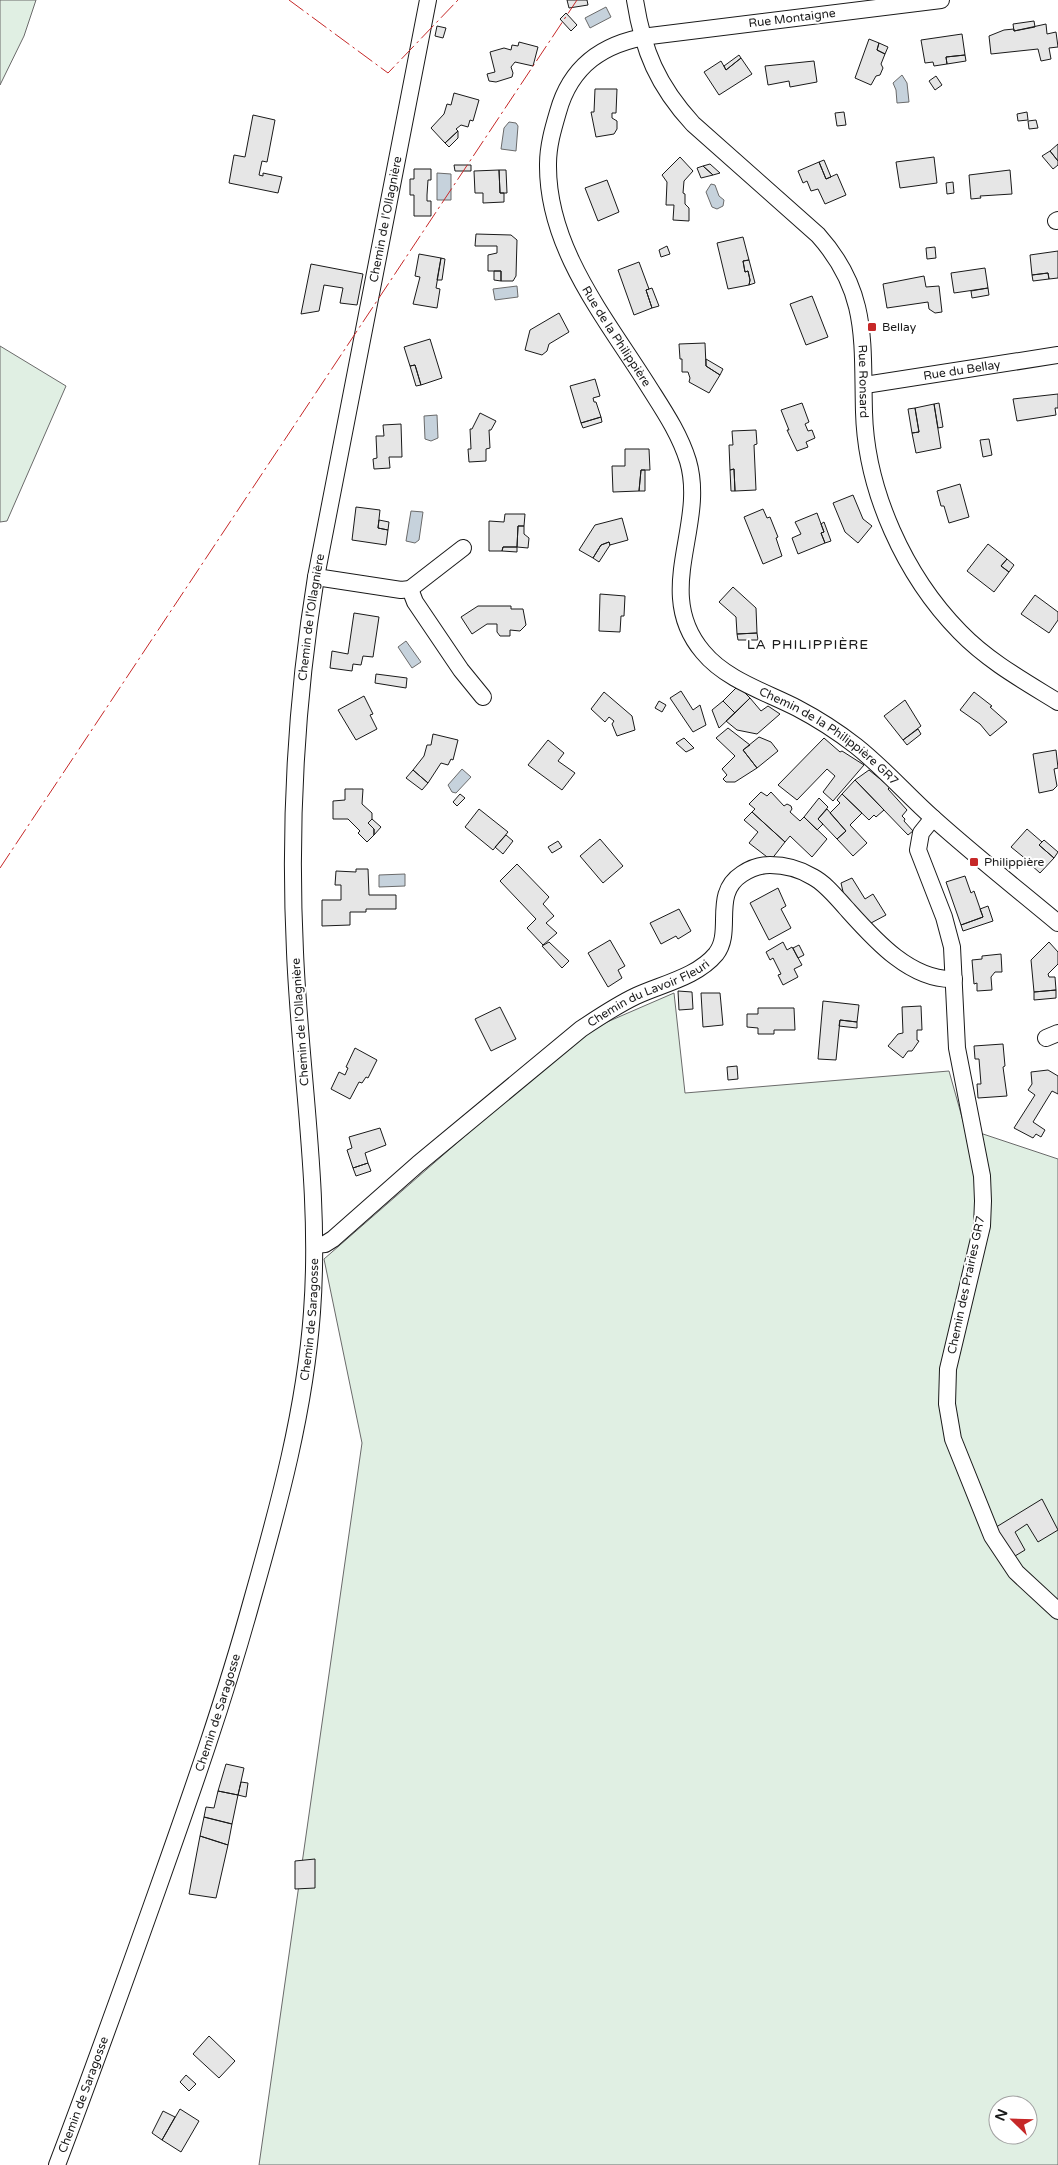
<svg xmlns="http://www.w3.org/2000/svg" width="1058" height="2165" viewBox="0 0 1058 2165" font-family="'Varela Round',sans-serif">
	<style>
		.green { fill: #e0efe3; stroke: #6a6a6a; fill-rule: evenodd }
		.water { fill: #c6d2dc; stroke: #6a6a6a }
		.building { fill: #e6e6e6; stroke: #1a1a1a }
		.lines { fill: none; stroke-linecap: round; stroke-linejoin: round }
		.street-casing { stroke: #1a1a1a; stroke-width: 18 }
		.street { stroke: #fff; stroke-width: 16 }
		.power { stroke: #c62828; stroke-width: 1; stroke-dasharray: 18 4 2.5 4; stroke-linecap: butt }
		.poi-dot { fill: #c62828; stroke: #fff; stroke-width: 2 }
		.labels { text-anchor: middle; stroke-width: 4; stroke-linejoin: round; paint-order: stroke }
		.street-label { font-size: 12px; fill: #1a1a1a; stroke: #fff }
		.poi-label { font-size: 12px; fill: #1a1a1a; stroke: #fff; text-anchor: start }
		.neighbourhood-label { font-size: 14px; letter-spacing: 1px; fill: #1a1a1a; stroke: #fff }
	</style>
	<rect width="100%" height="100%" fill="#fff"/>
	<path class="green" d="M0,0H36L24,36L0,85Z
		M0,346L66,386L7,521L0,522Z
		M674,993L685,1093L949,1071L965,1128L1058,1159V2165H259L362,1443L324,1259L584,1032ZM998,2105H1028V2135H998Z"/>
	<path class="water" d="M606,7L611,17L590,28L585,18Z
		M902,75L907,83L909,102L897,103L896,90L893,83Z
		M509,122L516,123L518,126L516,151L501,149L504,128Z
		M437,173L451,174V200H437Z
		M711,184L715,185L719,196L724,200L723,206L717,209L712,207L706,192Z
		M517,286L518,297L495,300L493,289Z
		M437,415L438,438L431,441L425,439L424,416Z
		M411,511L423,512L419,540L415,543L406,541Z
		M406,641L421,662L412,668L398,647Z
		M462,769L471,777L456,793L452,792L448,785Z
		M405,874V886L379,887V875Z"/>
	<path class="building" d="M567,0H587L588,5L569,8Z
		M566,13L577,25L571,31L560,19Z
		M1034,21L1035,27L1014,31L1013,24Z
		M1046,24L1047,34L1056,32L1058,47L1049,48L1051,59L1041,61L1038,49L991,54L989,36L1004,30L1014,29V31Z
		M437,26L446,28L443,38L435,36Z
		M962,34L965,55L946,57L947,64L934,66L933,62L925,63L921,40Z
		M869,39L879,43L877,50L885,54L881,64L883,68L880,75L876,76L871,85L855,78Z
		M519,42L538,47L533,66L515,62L511,67L513,73L512,77L496,82L489,81L487,74L495,72L490,52L504,48L511,50L512,45L518,46Z
		M879,43L888,47L885,54L877,50Z
		M739,55L741,58L726,70L724,66Z
		M965,55L966,61L947,64L946,57Z
		M741,58L752,74L719,95L704,72L721,61L726,70Z
		M814,61L817,82L790,87L789,81L768,85L765,66Z
		M936,76L942,85L935,90L929,81Z
		M595,89H617L616,113H612V118L617,121V129L614,134L596,137L591,112H594Z
		M454,93L479,100L473,121L470,120L468,127L461,125L456,129L458,131L445,143L431,128L444,114L447,104L451,105Z
		M844,112L846,125L837,126L835,113Z
		M1027,112L1028,120L1018,121L1017,114Z
		M253,115L275,120L267,162L262,161L259,175L263,176V173L282,177L278,193L229,183L234,155L245,157Z
		M1036,120L1038,128L1029,129L1028,121Z
		M458,131V138L449,147L445,143Z
		M1058,144V161L1050,151Z
		M1050,151L1058,161V165L1053,169L1042,156Z
		M680,157L693,171L684,181L683,193L685,194V204L689,208V221L673,220L674,205H666L667,182L662,175Z
		M934,157L937,183L900,188L896,162Z
		M824,160L831,177L826,179L819,162Z
		M819,162L826,179L837,174L846,195L825,204L818,189L811,191L807,181L803,183L798,171Z
		M710,164L720,173L713,175L703,166Z
		M454,165H471V171H455Z
		M703,166L713,175L701,178L697,168Z
		M414,169H431V180H428L427,195V201H431V216H414V195H410V179H414Z
		M499,170L500,193H504V202L483,203V193H475L474,171Z
		M499,170H506L507,193H500Z
		M1010,170L1012,194L980,196L981,198L971,199L969,175Z
		M607,180L619,212L598,221L585,188Z
		M953,182L954,193L947,194L946,183Z
		M476,234L511,235L517,240L516,276L513,281H501V271H488V255L497,253V246H475Z
		M743,237L749,260L743,261L745,272L748,271L750,280L749,285L728,289L717,243Z
		M667,246L670,254L661,257L659,250Z
		M935,247L936,258L927,259L926,248Z
		M1058,251V278L1049,279L1048,273L1032,275L1030,255Z
		M419,254L441,258L436,288L440,289L437,308L413,304L420,277L415,276Z
		M441,258L445,259L442,280H437Z
		M749,260L755,283L749,285L750,280L748,271L745,272L743,261Z
		M639,262L649,289L646,290L652,308L634,315L618,270Z
		M311,264L363,274L357,305L340,303L343,288L324,285L319,311L301,314Z
		M985,268L988,288L954,293L951,273Z
		M494,271H501V281L494,280Z
		M1048,273L1049,279L1033,281L1032,275Z
		M924,276L926,287L939,286L942,312L935,313L929,309L928,302L887,308L883,284Z
		M652,288L659,306L652,308L646,290Z
		M988,288L989,295L972,298L971,291Z
		M812,296L828,337L806,345L790,304Z
		M559,313L569,332L549,344L547,351L542,355L525,350L530,330Z
		M430,339L442,378L421,385L415,365L410,366L404,347Z
		M705,343L706,366L720,375L709,393L689,382L690,378L688,372H682V359H680L679,344Z
		M706,359L723,369L720,375L706,366Z
		M415,365L421,385L416,386L410,366Z
		M595,379L600,396L593,398L594,402H596L601,417L581,423L570,386Z
		M1058,394V408H1055L1056,415L1017,421L1013,399Z
		M802,403L809,422L805,424L808,431L812,430L815,438L806,442L808,447L797,451L787,430H789L781,410Z
		M939,403L943,427L938,428L934,404Z
		M934,404L941,448L916,453L912,433L919,432L915,408Z
		M915,408L919,432L912,433L908,409Z
		M480,413L496,421L491,430H489L490,448L486,449V461L469,462L468,449H471L470,429H472Z
		M601,417L602,422L583,428L581,423Z
		M401,424L402,457H389L390,468L374,469L373,459L377,458L376,436H384L383,425Z
		M756,430L757,444L754,445L756,490L735,491L734,469L730,470L729,445H733L732,431Z
		M989,439L992,455L983,457L980,440Z
		M625,449H649L650,470H641L639,491L613,492L612,466H625Z
		M734,469L735,491H731L730,470Z
		M641,470H645V491H639Z
		M960,484L969,517L949,523L944,506H941L937,491Z
		M853,495L863,519L872,526L858,543L845,532L833,503Z
		M356,507L380,510L378,528L388,530L386,545L352,540Z
		M763,509L767,518L770,517L778,537L776,538L782,556L763,564L744,517Z
		M817,513L824,532L821,533L825,543L798,554L792,538L801,534L795,522Z
		M505,514H525L524,526H518L517,547H503L502,551H489V521L504,522Z
		M622,518L628,540L610,545L609,542L601,545L593,558L579,550L595,525Z
		M379,520L389,522L388,530L378,528Z
		M824,522L831,541L825,543L821,533L824,532L821,524Z
		M518,526H524V534L529,538L528,548L517,547Z
		M609,542L610,545L599,562L593,558L601,545Z
		M988,544L1007,559L1001,566L1009,572L994,592L967,571Z
		M503,547H517V552L502,551Z
		M1007,559L1014,565L1009,572L1001,566Z
		M733,587L756,608L757,633L737,634L736,617L719,602Z
		M600,594L625,596L624,616H621L620,632L599,631Z
		M1035,595L1058,612V620L1049,633L1021,614Z
		M478,606H511V609H523L526,625L520,631L510,630V636H500L497,632V624H487L472,634L461,617Z
		M354,613L379,617L373,657L363,656L361,665L353,664L352,671L330,668L332,651L348,654Z
		M757,633L758,640H738L737,634Z
		M376,674L407,678L406,688L375,683Z
		M738,686L750,698L735,713L723,701Z
		M681,691L693,710L700,705L706,725L693,732L670,698Z
		M604,692L632,716L635,730L617,736L612,724L614,721L609,717L605,722L591,709Z
		M974,692L992,706L990,707L1007,722L990,736L980,724L960,710Z
		M364,696L373,714L370,715L377,729L356,740L338,710Z
		M750,698L761,711L768,706L780,714L757,734L737,730L726,721Z
		M905,700L921,726L903,740L884,716Z
		M659,701L666,705L662,712L655,708Z
		M723,701L735,713L719,728L712,710Z
		M728,728L750,745L743,750L757,768L735,782H726L723,779L727,775L722,769L735,756L716,738Z
		M918,729L921,734L907,745L903,740Z
		M433,734L458,740L453,760L451,759L448,765L441,763L428,783L413,770L424,756L427,745H431Z
		M759,737L771,742L778,751L757,768L743,750Z
		M684,738L694,748L686,752L676,743Z
		M824,738L840,752L842,751L864,765L833,801L823,792L835,776L827,769L797,800L778,785Z
		M548,740L564,753L558,761L575,773L562,790L528,765Z
		M1056,750L1058,768L1054,769L1057,786L1053,790L1039,793L1033,754Z
		M413,770L428,783L422,790L406,778Z
		M869,770L890,787L888,789L907,810L902,816L905,819L904,821L913,831L908,835L855,780Z
		M855,780L884,810L876,817L874,815L869,820L842,794Z
		M345,789H363L362,804L372,813V819L368,823L374,829V835L367,842L358,833L360,831L348,819H333V801L345,800Z
		M761,792L767,796L771,792L784,806L787,804L791,806L792,809L790,812L800,821L804,817L827,839L812,857L790,836L785,842L752,812L755,809L749,804Z
		M460,794L465,798L457,806L453,802Z
		M842,794L862,813L850,825L867,843L853,856L837,839L846,831L830,813L840,803L837,800Z
		M819,798L828,807L818,819L823,824L817,830L804,817Z
		M479,809L508,832L493,850L465,827Z
		M827,809L846,831L837,839L818,819Z
		M752,812L785,842L771,860L749,843L758,832L744,820Z
		M372,819L381,827L374,835V829L368,823Z
		M1027,829L1042,842L1039,845L1054,858L1040,873L1030,864L1031,860L1029,858L1027,860L1011,847Z
		M506,835L513,841L503,854L495,847Z
		M600,839L623,866L603,883L580,856Z
		M1044,840L1058,852L1054,858L1039,845Z
		M558,841L562,847L552,853L548,847Z
		M517,864L549,897L543,904L554,916L546,923L557,933L543,945L527,928L536,919L500,881Z
		M356,869H368L369,895H396V909H366V912H350V925L322,926V900H341V885H335L336,871L356,872Z
		M965,876L971,893L974,891L983,917L961,925L946,882Z
		M852,878L865,899L873,894L886,915L871,923L844,896L841,883Z
		M778,888L786,906L781,909L791,928L769,940L750,903Z
		M988,906L993,921L963,931L961,925L983,917L980,909Z
		M679,909L691,931L678,939L676,936L661,944L650,923Z
		M610,940L625,966L618,970L622,978L608,987L588,953Z
		M549,942L569,961L562,968L542,946Z
		M783,942L787,950L792,947L802,965L794,969L798,977L783,985L778,975L781,974L773,958L770,960L766,952Z
		M1049,942L1058,952V964L1048,974L1049,977H1055L1056,990L1034,992L1031,960Z
		M799,945L804,955L798,958L793,948Z
		M1001,954L1002,972H995L991,977L992,990L977,991V983L974,984L972,960L982,959V956Z
		M1056,990V998L1034,1000V992Z
		M678,991L692,992L693,1009L679,1010Z
		M701,993H720L723,1025L703,1027Z
		M823,1001L859,1005L857,1022L840,1020L836,1060L818,1059Z
		M921,1006L922,1030H917V1040L919,1041L912,1051H908L903,1058L888,1046L898,1034L903,1033L902,1007Z
		M500,1007L516,1039L491,1051L475,1019Z
		M758,1008H794L795,1030H774V1034H758V1028L747,1027V1014H758Z
		M840,1020L857,1022V1028L839,1026Z
		M1003,1044L1005,1066L1003,1067L1007,1096L978,1098L977,1084H981L979,1059H975L974,1046Z
		M355,1048L377,1060L368,1078L366,1077L362,1083L359,1082L350,1099L331,1089L339,1072L345,1075L348,1068L346,1067Z
		M737,1066L738,1079L728,1080L727,1067Z
		M1048,1070L1058,1076V1094L1052,1091L1033,1122L1045,1130L1041,1137L1036,1134L1033,1138L1014,1128L1035,1095L1028,1090L1032,1084L1031,1072Z
		M380,1128L386,1145L365,1153L368,1163L353,1168L347,1150L352,1148L349,1137Z
		M368,1163L371,1171L356,1176L353,1168Z
		M1042,1499L1058,1530L1038,1542L1027,1524L1015,1532L1025,1550L1010,1559L993,1529Z
		M226,1764L244,1768L238,1795L218,1791Z
		M241,1782L248,1783L246,1797L238,1795Z
		M218,1791L238,1795L232,1824L204,1817L206,1807L214,1808Z
		M204,1817L232,1824L228,1845L200,1836Z
		M200,1836L228,1845L216,1898L189,1894Z
		M315,1859V1888L295,1889V1861Z
		M209,2036L235,2061L219,2078L193,2054Z
		M186,2075L196,2084L189,2091L180,2082Z
		M180,2109L199,2121L181,2152L162,2140Z
		M163,2111L175,2117L162,2140L152,2133Z"/>
	<g class="lines">
		<g class="street-casing">
			<g id="street">
				<path id="s1" d="M635,0C643,51 658,86 693,124L818,235C869,292 862,341 864,412C866,491 905,576 960,632C988,661 1024,681 1058,702"/>
				<path id="s2" d="M941,0L650,36C604,43 571,65 558,112C553,129 548,146 548,164C547,247 604,316 647,384C662,408 679,432 688,461C707,526 652,592 703,652C726,680 766,692 797,708C818,719 838,732 856,746C884,768 907,795 933,818C973,854 1016,888 1058,923"/>
				<path d="M1056,221L1058,220"/>
				<path id="s3" d="M865,385L1058,355"/>
				<path d="M316,577L401,590L410,589L463,548"/>
				<path d="M410,589L415,602L461,670L483,697"/>
				<path d="M933,818L921,833L918,850L944,917L952,947L957,1048L982,1176L983,1201L982,1226L948,1369L947,1404L953,1439L992,1536L1016,1572L1058,1611"/>
				<path d="M1046,1038L1058,1033"/>
				<path id="s4" d="M315,1245L325,1244L333,1239L418,1164L581,1029C599,1017 617,1005 636,996C662,984 697,977 716,954C734,931 711,894 742,874C751,868 759,865 770,865C785,865 800,869 813,877C826,884 836,897 846,908C873,938 910,981 954,979"/>
				<path id="s5" d="M57,2165C92,2073 125,1981 158,1888C192,1792 225,1698 252,1600C279,1505 305,1410 312,1312C321,1192 300,1072 295,952C289,827 296,700 316,577L428,0"/>
			</g>
		</g>
		<use href="#street" class="street"/>
		<path class="power" d="M289,0L388,73L458,0
			M0,868L577,0"/>
	</g>
	<g class="poi-dot">
		<rect x="867" y="322" width="10" height="10" rx="2.5"/>
		<rect x="969" y="857" width="10" height="10" rx="2.5"/>
	</g>
	<g class="labels">
		<g class="street-label">
			<text transform="translate(792 18) rotate(-7)" y="4">Rue Montaigne</text>
			<text dy="4" stroke="none"><textPath href="#s5" startOffset="1994">Chemin de l'Ollagnière</textPath></text>
			<text dy="4" stroke="none"><textPath href="#s2" startOffset="662">Rue de la Philippière</textPath></text>
			<text dy="4" stroke="none"><textPath href="#s3" startOffset="98">Rue du Bellay</textPath></text>
			<text dy="4" stroke="none"><textPath href="#s1" startOffset="464">Rue Ronsard</textPath></text>
			<text dy="4" stroke="none"><textPath href="#s5" startOffset="1589">Chemin de l'Ollagnière</textPath></text>
			<text dy="4" stroke="none"><textPath href="#s2" startOffset="1156">Chemin de la Philippière GR7</textPath></text>
			<text dy="4" stroke="none"><textPath href="#s4" startOffset="421">Chemin du Lavoir Fleuri</textPath></text>
			<text transform="translate(300 1022) rotate(-94)" y="4">Chemin de l'Ollagnière</text>
			<text transform="translate(966 1285) rotate(-78)" y="4">Chemin des Prairies GR7</text>
			<text dy="4" stroke="none"><textPath href="#s5" startOffset="885">Chemin de Saragosse</textPath></text>
			<text dy="4" stroke="none"><textPath href="#s5" startOffset="480">Chemin de Saragosse</textPath></text>
			<text dy="4" stroke="none"><textPath href="#s5" startOffset="75">Chemin de Saragosse</textPath></text>
		</g>
		<g class="poi-label">
			<text x="882" y="331">Bellay</text>
			<text x="984" y="866">Philippière</text>
		</g>
		<g class="neighbourhood-label">
			<text x="808" y="649">LA PHILIPPIÈRE</text>
		</g>
	</g>
	<g transform="translate(1013 2120) rotate(293)"><circle r="24" fill="#ffffff" stroke="#a3a3a3"/>
	<path d="M0-4L9 19L0 12L-9 19Z" fill="#c62828"/>
	<text y="-8" font-size="14" font-weight="bold" text-anchor="middle" fill="#1a1a1a">N</text>
	</g>
</svg>
